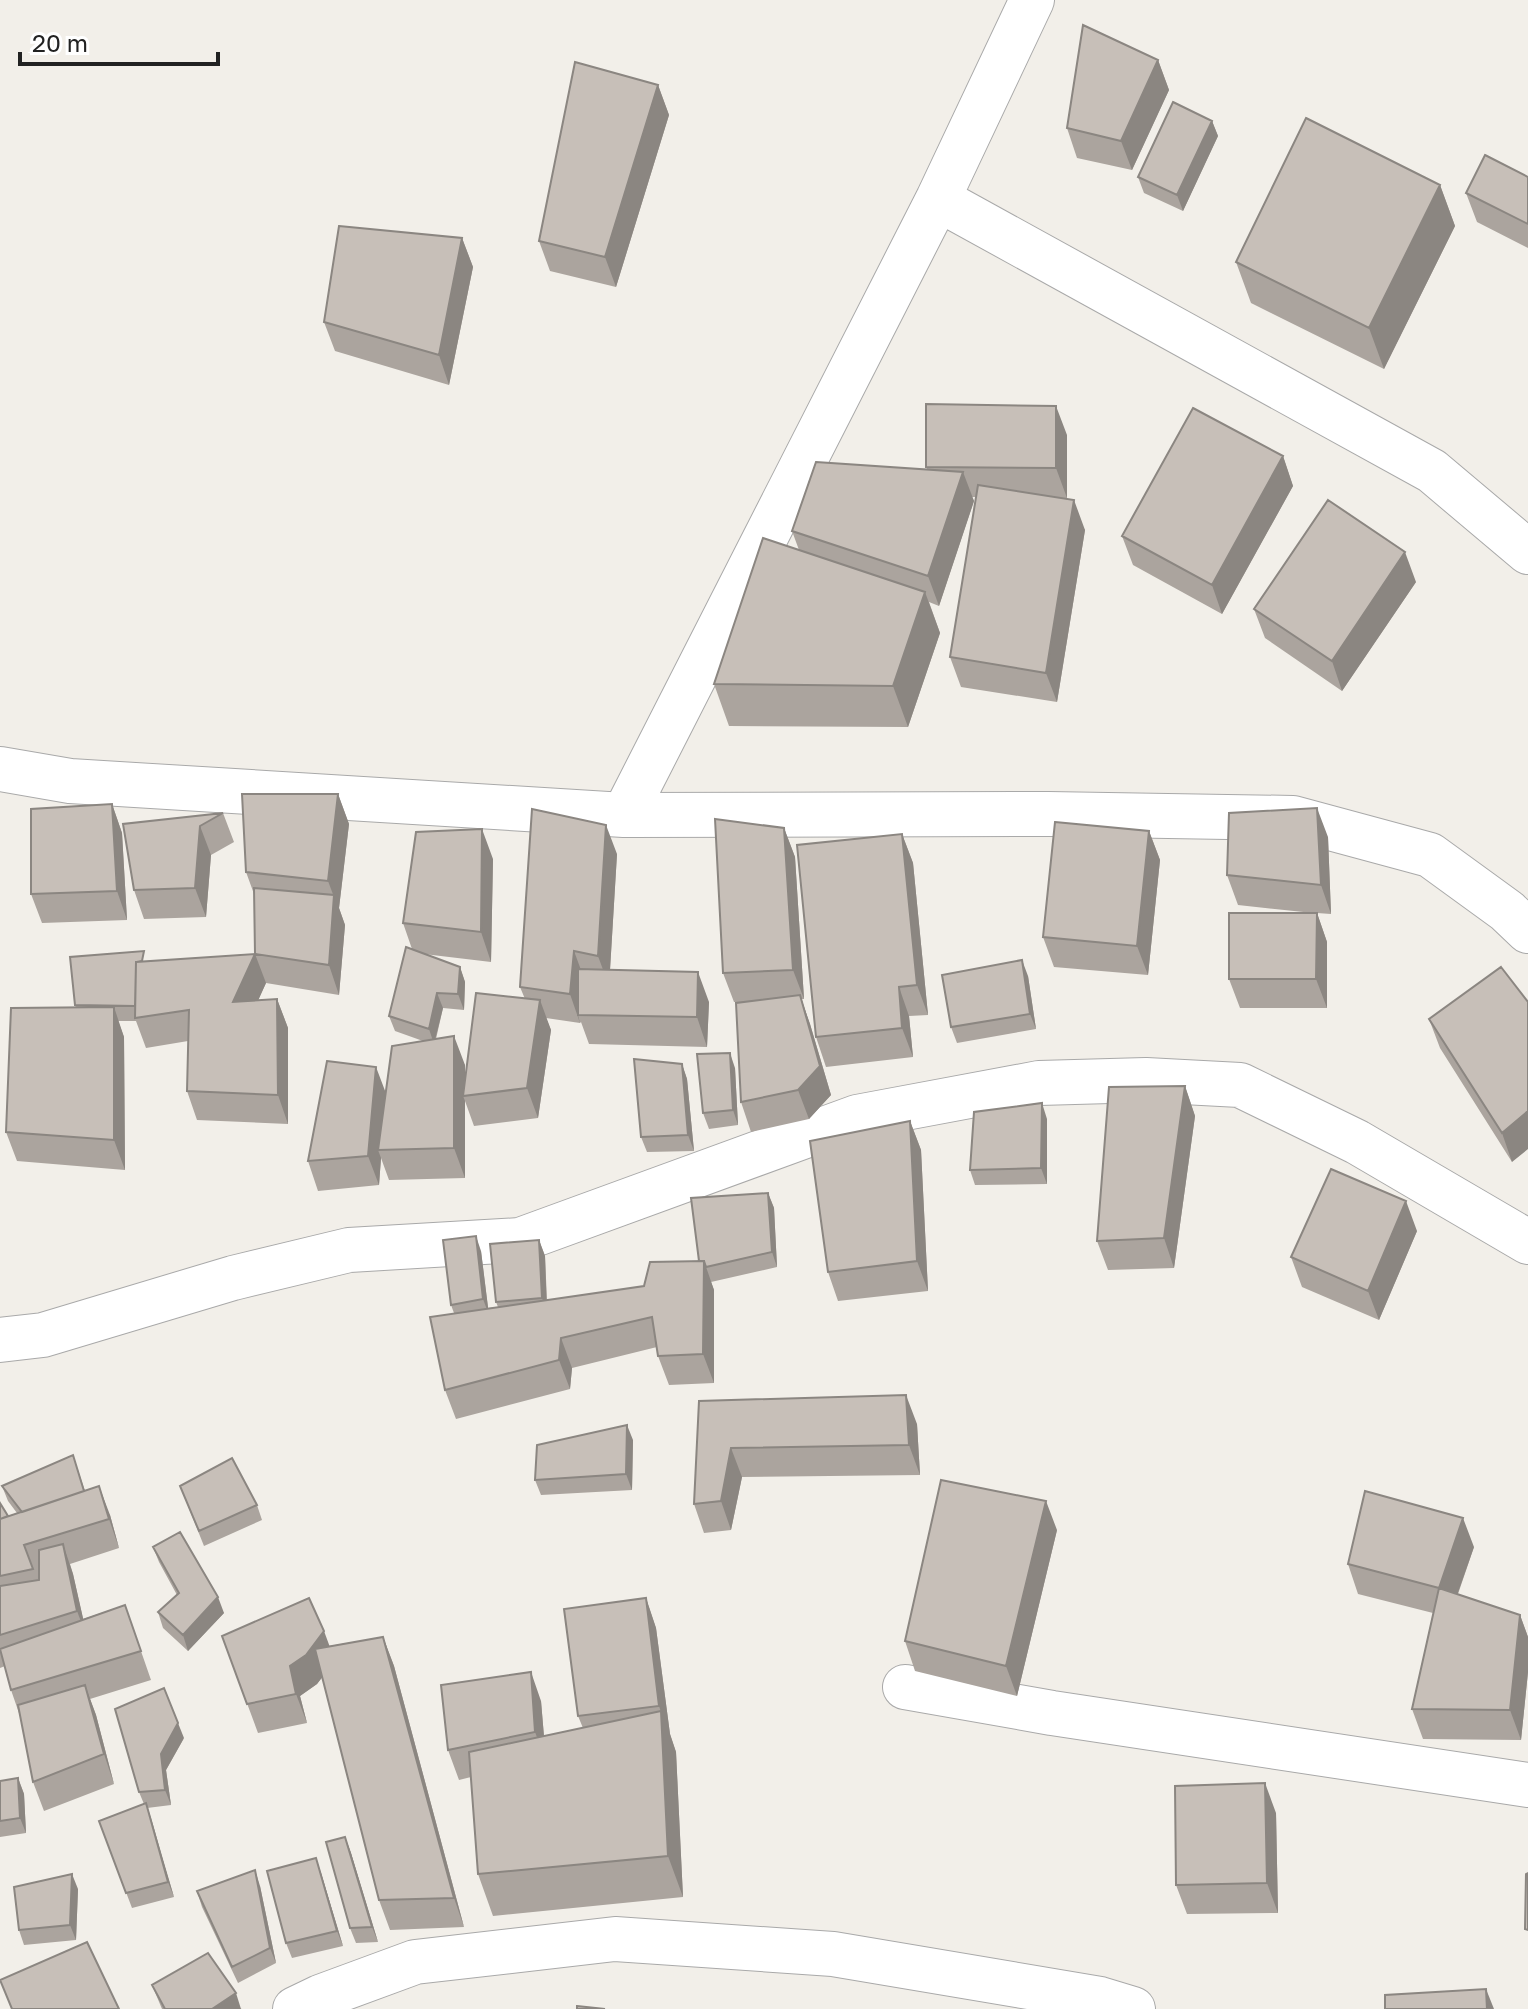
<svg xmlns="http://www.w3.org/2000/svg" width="1528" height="2009" viewBox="0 0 1528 2009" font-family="'Golos Text',sans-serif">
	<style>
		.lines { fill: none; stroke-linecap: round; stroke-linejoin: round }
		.street-casing { stroke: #a9a9a9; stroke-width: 46 }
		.street { stroke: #fff; stroke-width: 44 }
		.wall { fill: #aba49e }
		.shaded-wall { fill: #8b8681 }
		.building { fill: #c7bfb8; stroke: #8b8681; stroke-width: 2 }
	</style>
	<rect width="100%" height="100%" fill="#f2efe9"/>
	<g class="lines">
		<g class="street-casing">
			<path id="street" d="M938,199L1432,471L1528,552
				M0,769L70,781L624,815L1049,814L1293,818L1430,855L1507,911L1528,931
				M624,815L938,199L1032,0
				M0,1340L43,1335L233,1278L349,1250L520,1240L857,1117L1039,1083L1146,1080L1240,1085L1357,1142L1528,1242
				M905,1687L1052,1713L1528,1785
				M295,2009L320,1997L415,1962L615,1939L833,1954L1100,1999L1133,2009"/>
		</g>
		<use href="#street" class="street"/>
	</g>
	<path class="wall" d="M1158,60L1169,90L1132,170L1077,158L1067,128Z
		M658,85L669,115L616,287L550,271L539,241Z
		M1212,121L1218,136L1183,211L1144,193L1138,177Z
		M1528,177V248L1477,222L1466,193Z
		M1440,185L1455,226L1384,369L1251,303L1236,262Z
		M462,238L473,267L449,385L335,351L324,322Z
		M1067,435V498H1059L1085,530L1057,702L961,687L950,657L976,497H972L974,501L939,606L929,602L940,633L908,727L729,726L714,684L799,550L792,531L927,469L926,467Z
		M1283,456L1293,486L1222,614L1133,565L1122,536Z
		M1416,582L1342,691L1265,638L1254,609Z
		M338,794L349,824L339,908L345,925L339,995L266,983L258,1000L277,999L288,1028V1124L197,1120L187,1091L188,1041L146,1048L136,1021H118L124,1037L125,1170L17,1161L6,1132L76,1008L75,1005L147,961L255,954L254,894L246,872Z
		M112,804L122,833L127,920L42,923L31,894Z
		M223,813L234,842L211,855L206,917L144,919L134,890L123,824Z
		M784,828L795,857L804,999H801L810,1024L831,1095L809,1119L751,1132L741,1102L740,1002H734L723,973Z
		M1149,831L1160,860L1148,975L1054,967L1043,937Z
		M902,834L913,863L928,1015L909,1016L913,1057L826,1067L816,1037Z
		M1328,837L1331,914L1317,913L1327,942V1008H1240L1229,979L1313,913L1238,905L1227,875Z
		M617,854L610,970L709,1002L707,1047L589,1044L581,1022L580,1023L546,1018L551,1030L538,1118L474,1126L465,1101V1178L389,1180L381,1158L379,1185L318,1191L308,1161L386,1093L423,1041L395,1031L389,1016L412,949L403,923L493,859L491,962L424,954L460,967L465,982L464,1010L443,1008L436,1039L465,1065V1081L525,999L520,987Z
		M1501,967L1512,1162L1440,1048L1429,1019Z
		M1028,976L1036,1029L957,1043L951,1027Z
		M682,1064L687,1079L694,1151L647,1152L641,1137Z
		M735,1068L738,1125L709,1129L703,1113Z
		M1185,1086L1195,1116L1174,1268L1108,1270L1097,1241Z
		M1047,1119V1184L975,1185L970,1170Z
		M910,1121L921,1150L928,1291L838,1301L828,1272Z
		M768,1193L774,1208L777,1267L711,1282L714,1290V1383L669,1385L658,1356L657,1347L572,1368L570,1389L456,1419L445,1390L454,1313L451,1305L481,1251L488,1308L498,1307L496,1302L539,1240L545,1256L547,1300L644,1286L699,1261Z
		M1417,1231L1379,1320L1302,1287L1291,1257Z
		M699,1401L917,1424L920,1475L742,1477L731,1530L704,1533L694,1504Z
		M633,1440L632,1490L541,1495L535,1480Z
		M78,1470L85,1491L110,1515L119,1548L70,1564L73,1574L83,1619L125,1605L151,1680L90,1699L96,1715L114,1784L44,1811L33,1782L20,1716L11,1690L5,1666L0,1668V1503L8,1516L17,1513L8,1501L2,1486Z
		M180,1486L257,1505L262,1520L204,1546Z
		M1057,1530L1017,1696L915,1671L905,1641Z
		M153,1547L224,1613L188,1651L163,1628L158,1612L177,1595L159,1562Z
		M1474,1547L1458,1594L1520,1615L1528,1637V1672L1521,1740L1423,1739L1412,1709L1433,1613L1358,1594L1348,1564Z
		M646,1598L656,1628L670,1734L676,1752L683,1897L493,1916L478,1874L471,1777L459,1780L448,1750L541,1701L544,1736L583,1728L578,1716Z
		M222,1636L329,1646L383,1637L394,1666L464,1927L390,1930L379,1900L322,1677L317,1684L300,1696L307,1723L258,1733Z
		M184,1738L166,1770L171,1805L147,1808L174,1897L132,1908L99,1821L144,1804L139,1792Z
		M18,1778L24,1794L26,1833L0,1837V1781Z
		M1276,1813L1278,1913L1187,1914L1176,1885Z
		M345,1837L351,1853L378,1942L356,1943L350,1928Z
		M321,1873L343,1946L292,1958L286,1943Z
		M260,1886L276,1963L238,1983L202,1907L197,1891Z
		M78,1889L76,1940L24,1945L19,1930Z
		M152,1985L242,2009H162Z"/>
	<path class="shaded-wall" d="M1158,60L1169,90L1132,170L1121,141Z
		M658,85L669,115L616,287L605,257Z
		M1212,121L1218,136L1183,211L1177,195Z
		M1440,185L1455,226L1384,369L1369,328Z
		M462,238L473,267L449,385L439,355Z
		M1056,406L1067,435V498L1056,468Z
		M1283,456L1293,486L1222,614L1212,585Z
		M963,472L974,501L939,606L928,576Z
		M1074,500L1085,530L1057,702L1046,673Z
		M1405,552L1416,582L1342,691L1332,661Z
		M925,592L940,633L908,727L893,686Z
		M338,794L349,824L339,908L345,925L339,995L329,965L334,897L328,881Z
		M112,804L122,833L127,920L117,891Z
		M1317,808L1328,837L1331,914L1321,885Z
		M606,825L617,854L609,986L598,956Z
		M200,826L211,855L206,917L195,888Z
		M784,828L795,857L804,999L793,970Z
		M482,829L493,859L491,962L481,932Z
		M1149,831L1160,860L1148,975L1137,946Z
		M902,834L913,863L928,1015L917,985Z
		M1317,913L1327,942V1008L1316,979Z
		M574,951L585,981L578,1015L580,1023L570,994Z
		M255,954L266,983L244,1032L233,1002Z
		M1022,960L1028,976L1036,1029L1030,1014Z
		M460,967L465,982L464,1010L458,994Z
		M698,972L709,1002L707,1047L697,1017Z
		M899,987L909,1016L913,1057L902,1028Z
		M437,993L443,1008L434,1044L429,1029Z
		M800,995L810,1024L831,1095L809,1119L798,1090Z
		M277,999L288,1028V1124L278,1095Z
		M540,1000L551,1030L538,1118L527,1088Z
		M114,1007L124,1037L125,1170L114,1140Z
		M454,1036L465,1065V1096H463L465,1101V1178L454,1148Z
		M730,1053L735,1068L738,1125L733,1110Z
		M682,1064L687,1079L694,1151L688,1135Z
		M376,1067L387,1096L378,1150L381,1158L379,1185L368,1156Z
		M1185,1086L1195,1116L1174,1268L1164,1238Z
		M1042,1103L1047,1119V1184L1041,1168Z
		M1528,1111V1149L1512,1162L1502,1133Z
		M910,1121L921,1150L928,1291L917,1261Z
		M768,1193L774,1208L777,1267L772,1252Z
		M1406,1201L1417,1231L1379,1320L1368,1291Z
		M476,1236L481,1251L489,1315L483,1299Z
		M539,1240L545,1256L547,1314L542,1298Z
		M704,1261L714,1290V1383L703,1354Z
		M561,1338L572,1368L570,1389L559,1360Z
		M906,1395L917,1424L920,1475L909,1445Z
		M627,1425L633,1440L632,1490L626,1474Z
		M731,1448L742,1477L731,1530L721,1501Z
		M99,1486L110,1515L119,1548L109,1519Z
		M1046,1501L1057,1530L1017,1696L1006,1666Z
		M1463,1518L1474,1547L1449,1618L1439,1588Z
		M63,1544L73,1574L88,1640L77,1611Z
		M218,1597L224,1613L188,1651L183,1635Z
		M646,1598L656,1628L670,1734L676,1752L683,1897L668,1856L661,1712L659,1706Z
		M1520,1615L1528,1637V1672L1521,1740L1510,1710Z
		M324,1631L335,1661L317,1684L300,1696L307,1723L296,1694L290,1666Z
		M383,1637L394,1666L464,1927L454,1898Z
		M531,1672L541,1701L546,1761L535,1732Z
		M85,1685L96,1715L114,1784L104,1754Z
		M178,1723L184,1738L166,1770L171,1805L165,1790L161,1754Z
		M18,1778L24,1794L26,1833L20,1818Z
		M1265,1783L1276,1813L1278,1913L1267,1883Z
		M146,1803L151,1818L174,1897L168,1882Z
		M345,1837L351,1853L378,1942L372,1927Z
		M316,1858L321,1873L343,1946L337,1931Z
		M255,1870L260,1886L276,1963L270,1948Z
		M72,1874L78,1889L76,1940L70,1925Z
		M1486,1989L1494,2009H1487Z
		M236,1993L241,2009H212Z"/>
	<path class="building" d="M1083,25L1158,60L1121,141L1067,128Z
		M575,62L658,85L605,257L539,241Z
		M1173,102L1212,121L1177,195L1138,177Z
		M1306,118L1440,185L1369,328L1236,262Z
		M1485,155L1528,177V224L1466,193Z
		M339,226L462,238L439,355L324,322Z
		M926,404L1056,406V468L926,467Z
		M1193,408L1283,456L1212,585L1122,536Z
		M816,462L963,472L928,576L792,531Z
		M978,485L1074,500L1046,673L950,657Z
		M1328,500L1405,552L1332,661L1254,609Z
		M763,538L925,592L893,686L714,684Z
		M242,794H338L328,881L246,872Z
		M112,804L117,891L31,894V809Z
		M1317,808L1321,885L1227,875L1229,813Z
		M532,809L606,825L598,956L574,951L570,994L520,987Z
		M223,813L200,826L195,888L134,890L123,824Z
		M715,819L784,828L793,970L723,973Z
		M1055,822L1149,831L1137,946L1043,937Z
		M482,829L481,932L403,923L416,832Z
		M902,834L917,985L899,987L902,1028L816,1037L797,845Z
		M254,888L334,895L329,965L255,954Z
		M1229,913H1317L1316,979H1229Z
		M406,947L460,967L458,994L437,993L429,1029L389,1016Z
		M144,951L142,961L136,962L135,1006L75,1005L70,957Z
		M255,954L233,1002L277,999L278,1095L187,1091L189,1010L135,1018L136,962Z
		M1022,960L1030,1014L951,1027L942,975Z
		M1501,967L1528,1002V1111L1502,1133L1429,1019Z
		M578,969L698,972L697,1017L578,1015Z
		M476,993L540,1000L527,1088L463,1096Z
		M800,995L820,1066L798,1090L741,1102L736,1003Z
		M114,1007V1140L6,1132L11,1008Z
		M454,1036V1148L378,1150L392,1046Z
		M730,1053L733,1110L703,1113L697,1054Z
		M634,1059L682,1064L688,1135L641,1137Z
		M327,1061L376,1067L368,1156L308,1161Z
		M1185,1086L1164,1238L1097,1241L1109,1087Z
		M1042,1103L1041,1168L970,1170L974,1112Z
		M910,1121L917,1261L828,1272L810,1141Z
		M1331,1169L1406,1201L1368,1291L1291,1257Z
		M768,1193L772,1252L706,1267L704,1261H699L691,1198Z
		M476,1236L483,1299L451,1305L443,1240Z
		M539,1240L542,1298L496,1302L490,1244Z
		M704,1261L703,1354L658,1356L652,1317L561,1338L559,1360L445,1390L430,1317L644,1286L650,1262Z
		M906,1395L909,1445L731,1448L721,1501L694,1504L699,1401Z
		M627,1425L626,1474L535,1480L537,1445Z
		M73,1455L84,1491L22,1512L2,1486Z
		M232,1458L257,1505L199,1531L180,1486Z
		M941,1480L1046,1501L1006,1666L905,1641Z
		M99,1486L109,1519L24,1545L33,1569L0,1576V1519Z
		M1365,1491L1463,1518L1439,1588L1520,1615L1510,1710L1412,1709L1439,1588L1348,1564Z
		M0,1503L8,1516L0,1519Z
		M180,1532L218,1597L183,1635L158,1612L179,1593L153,1547Z
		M63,1544L77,1611L0,1635V1586L39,1580V1550Z
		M309,1598L324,1631L306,1655L290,1666L296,1694L247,1704L222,1636Z
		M646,1598L659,1706L578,1716L564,1609Z
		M125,1605L141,1651L11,1690L0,1649Z
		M383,1637L454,1898L379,1900L315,1649Z
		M531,1672L535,1732L448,1750L441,1685Z
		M85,1685L104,1754L33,1782L18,1705Z
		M164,1688L178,1723L161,1754L165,1790L139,1792L115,1709Z
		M661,1711L668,1856L478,1874L469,1752Z
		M18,1778L20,1818L0,1821V1781Z
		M1265,1783L1267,1883L1176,1885L1175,1786Z
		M146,1803L168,1882L126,1893L99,1821Z
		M345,1837L372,1927L350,1928L326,1842Z
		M316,1858L337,1931L286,1943L267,1871Z
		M255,1870L270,1948L232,1967L197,1891Z
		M1528,1873V1930L1525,1929L1526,1874Z
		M72,1874L70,1925L19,1930L14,1887Z
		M87,1942L119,2009H12L0,1980Z
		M208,1953L236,1993L212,2009H165L152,1985Z
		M1486,1989L1487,2009H1385V1995Z
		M577,2006L605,2009H577Z"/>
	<path d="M20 52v12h198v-12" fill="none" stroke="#222222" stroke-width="4"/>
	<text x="32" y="52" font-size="24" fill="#222222" stroke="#ffffff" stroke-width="6" paint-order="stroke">20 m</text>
</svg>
